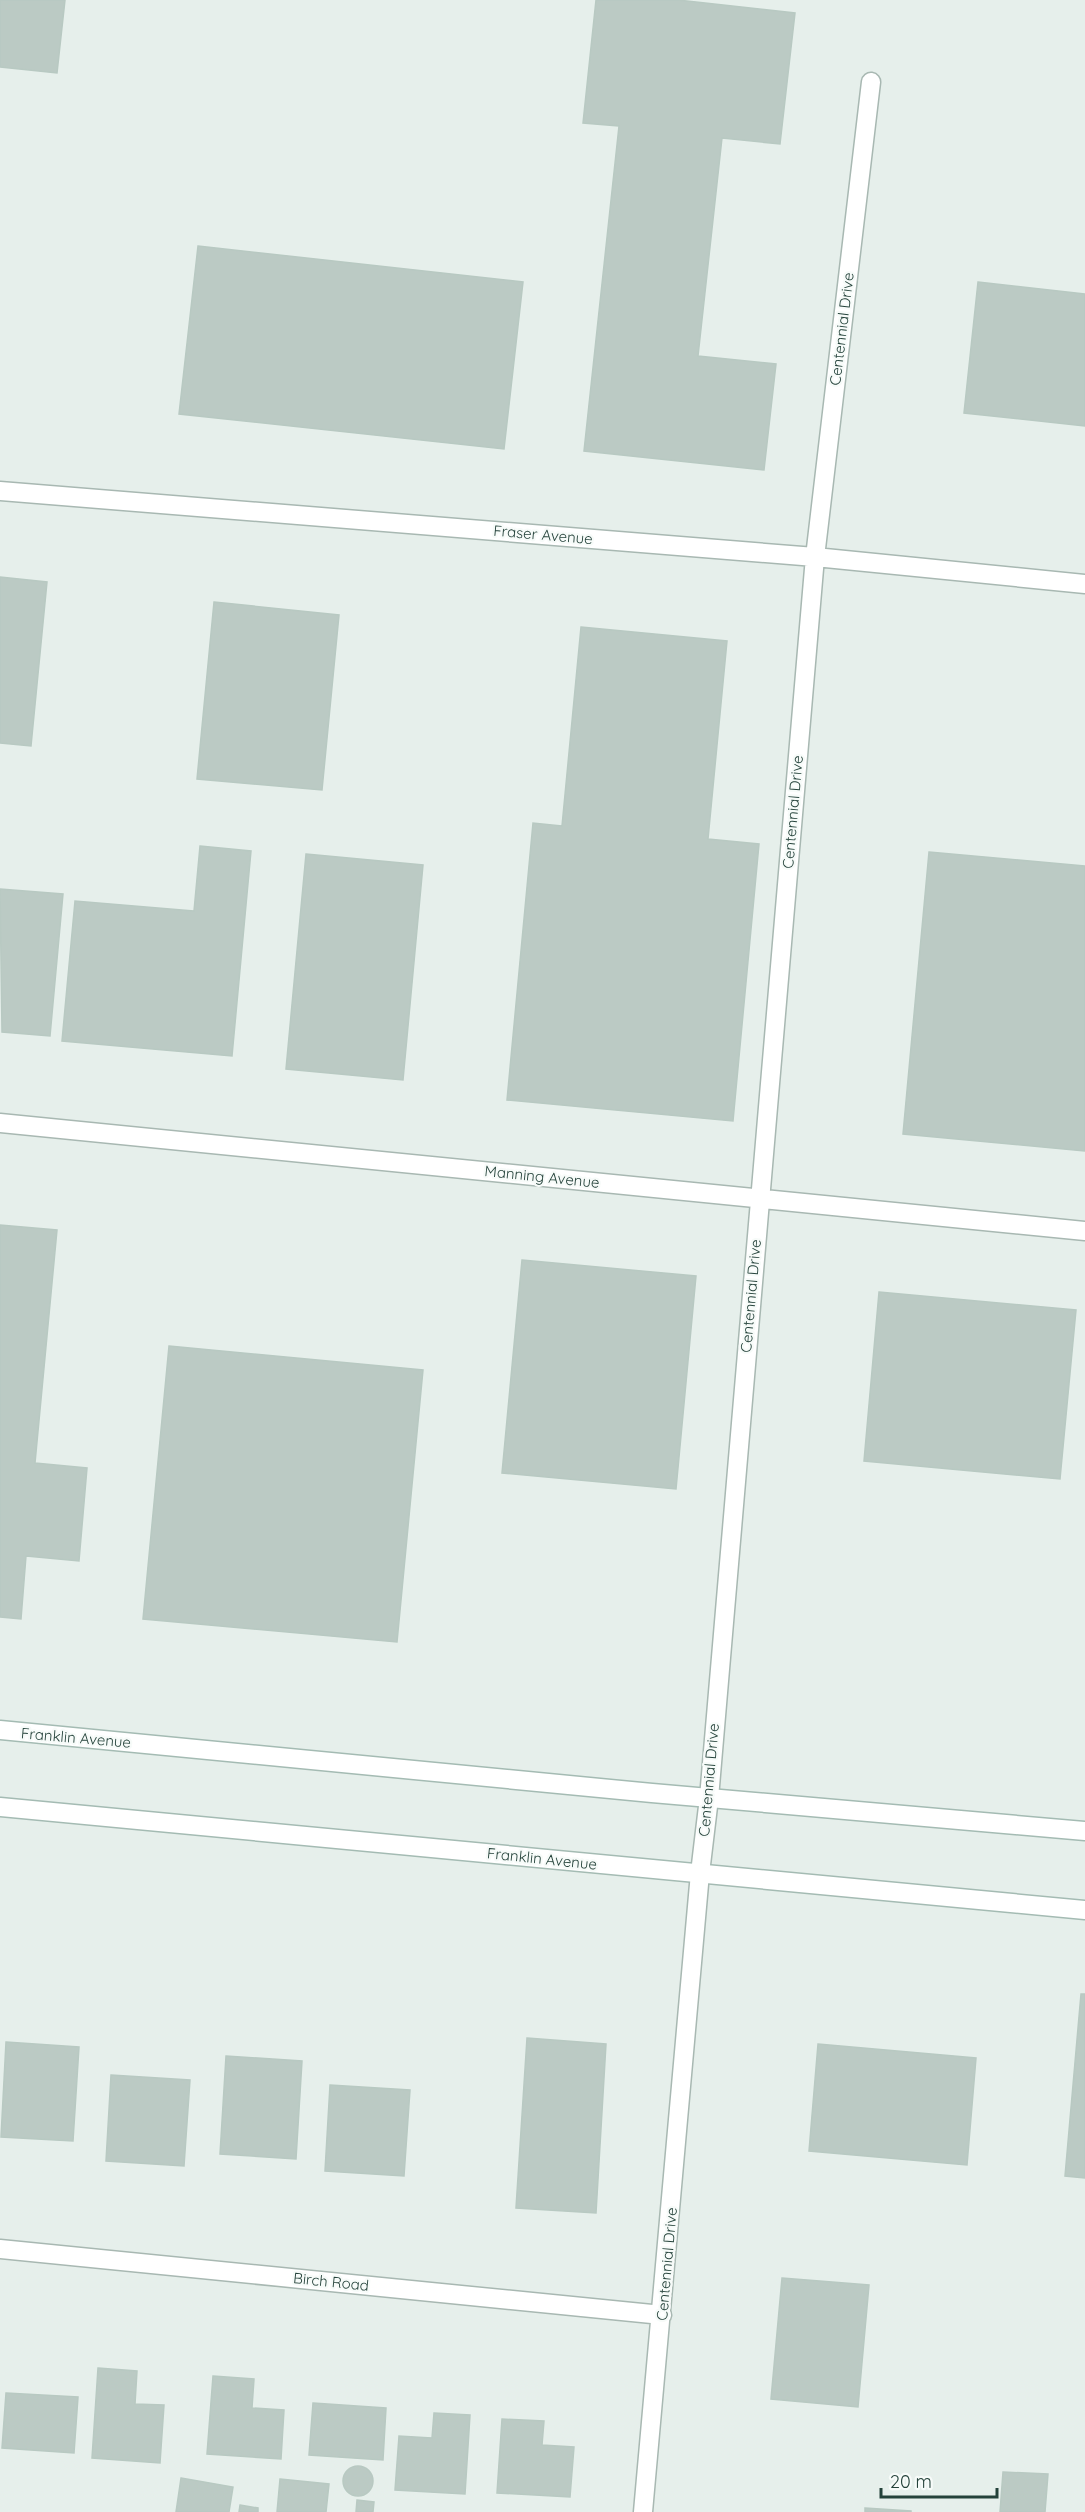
<svg xmlns="http://www.w3.org/2000/svg" width="1085" height="2512" viewBox="0 0 1085 2512" font-family="Quicksand,sans-serif">
	<style>
		.building { fill: #bbcac4; stroke: #b8c9c2; stroke-width: 1.5 }
		.lines { fill: none; stroke-linecap: round; stroke-linejoin: round }
		.street-casing { stroke: #a8b8b2; stroke-width: 21 }
		.secondary-casing { stroke: #a4bbb3; stroke-width: 21 }
		.street { stroke: #fff; stroke-width: 18 }
		.secondary { stroke: #fff; stroke-width: 18 }
		.labels { text-anchor: middle; stroke-width: 4.5; stroke-linejoin: round; paint-order: stroke }
		.street-label { font-size: 15px; fill: #24423a; stroke: #f7fbf9 }
	</style>
	<rect width="100%" height="100%" fill="#e6efeb"/>
	<path class="building" d="M0,0H65L57,73L0,67Z
		M596,0H678L795,13L780,144L722,138L698,356L776,364L764,470L584,451L619,126L583,123Z
		M198,246L523,282L504,449L179,414Z
		M978,282L1085,294V426L964,413Z
		M0,577L47,582L31,746L0,743Z
		M214,602L339,615L322,790L197,779Z
		M581,627L727,641L708,839L759,844L733,1121L507,1100L533,823L562,826Z
		M200,846L251,851L232,1056L62,1041L75,901L194,911Z
		M929,852L1085,866V1151L903,1134Z
		M306,854L423,865L403,1080L286,1069Z
		M0,889L63,894L50,1036L2,1032Z
		M0,1225L57,1230L35,1463L87,1468L79,1561L26,1556L21,1619L0,1617Z
		M522,1260L696,1276L676,1489L502,1473Z
		M879,1292L1076,1310L1060,1479L864,1461Z
		M169,1346L423,1370L397,1642L143,1619Z
		M1081,1994H1085V2178L1065,2176Z
		M527,2038L606,2044L596,2213L516,2208Z
		M6,2042L79,2047L73,2141L1,2137Z
		M818,2044L976,2058L967,2165L809,2151Z
		M226,2056L302,2061L296,2159L220,2154Z
		M111,2075L190,2080L184,2166L106,2161Z
		M330,2085L410,2090L404,2176L325,2171Z
		M782,2278L869,2285L858,2407L771,2399Z
		M98,2368L137,2371L135,2404L164,2405L160,2463L92,2458Z
		M213,2376L254,2379L252,2408L284,2410L281,2459L207,2454Z
		M6,2393L78,2397L74,2453L2,2448Z
		M313,2403L386,2408L383,2460L309,2455Z
		M434,2413L470,2415L465,2494L395,2490L399,2436L432,2438Z
		M502,2419L544,2421L542,2445L574,2447L570,2497L497,2493Z
		M343 2481a15 15 0 1 1 30 0a15 15 0 1 1-30 0Z
		M1003,2472L1048,2474L1045,2512H1000Z
		M181,2478L233,2487L229,2512H176Z
		M280,2479L329,2484L326,2512H277Z
		M357,2500L374,2502L373,2512H356Z
		M240,2505L258,2508V2512H239Z
		M865,2508L911,2511V2512H865Z"/>
	<g class="lines">
		<g class="street-casing">
			<path id="street" d="M0,491L815,557L1085,584
				M0,1123L1085,1231
				M0,2249L662,2315
				M643,2512L700,1873L709,1798L815,557L871,82"/>
		</g>
		<g class="secondary-casing">
			<path id="secondary" d="M0,1730L652,1793L1085,1831
				M0,1807L1085,1910"/>
		</g>
		<use href="#street" class="street"/>
		<use href="#secondary" class="secondary"/>
	</g>
	<g class="labels">
		<g class="street-label">
			<text transform="translate(842 329) rotate(-83)" y="5">Centennial Drive</text>
			<text transform="translate(543 535) rotate(5)" y="5">Fraser Avenue</text>
			<text transform="translate(793 812) rotate(-85)" y="5">Centennial Drive</text>
			<text transform="translate(542 1177) rotate(6)" y="5">Manning Avenue</text>
			<text transform="translate(751 1296) rotate(-85)" y="5">Centennial Drive</text>
			<text transform="translate(76 1738) rotate(5)" y="5">Franklin Avenue</text>
			<text transform="translate(709 1780) rotate(-85)" y="5">Centennial Drive</text>
			<text transform="translate(542 1859) rotate(6)" y="5">Franklin Avenue</text>
			<text transform="translate(667 2264) rotate(-85)" y="5">Centennial Drive</text>
			<text transform="translate(331 2282) rotate(6)" y="5">Birch Road</text>
		</g>
	</g>
	<path d="M881 2488v9h116v-9" fill="none" stroke="#24423a" stroke-width="3"/>
	<text x="890" y="2488" font-size="18" fill="#24423a" stroke="#f7fbf9" stroke-width="4.5" paint-order="stroke">20 m</text>
</svg>
